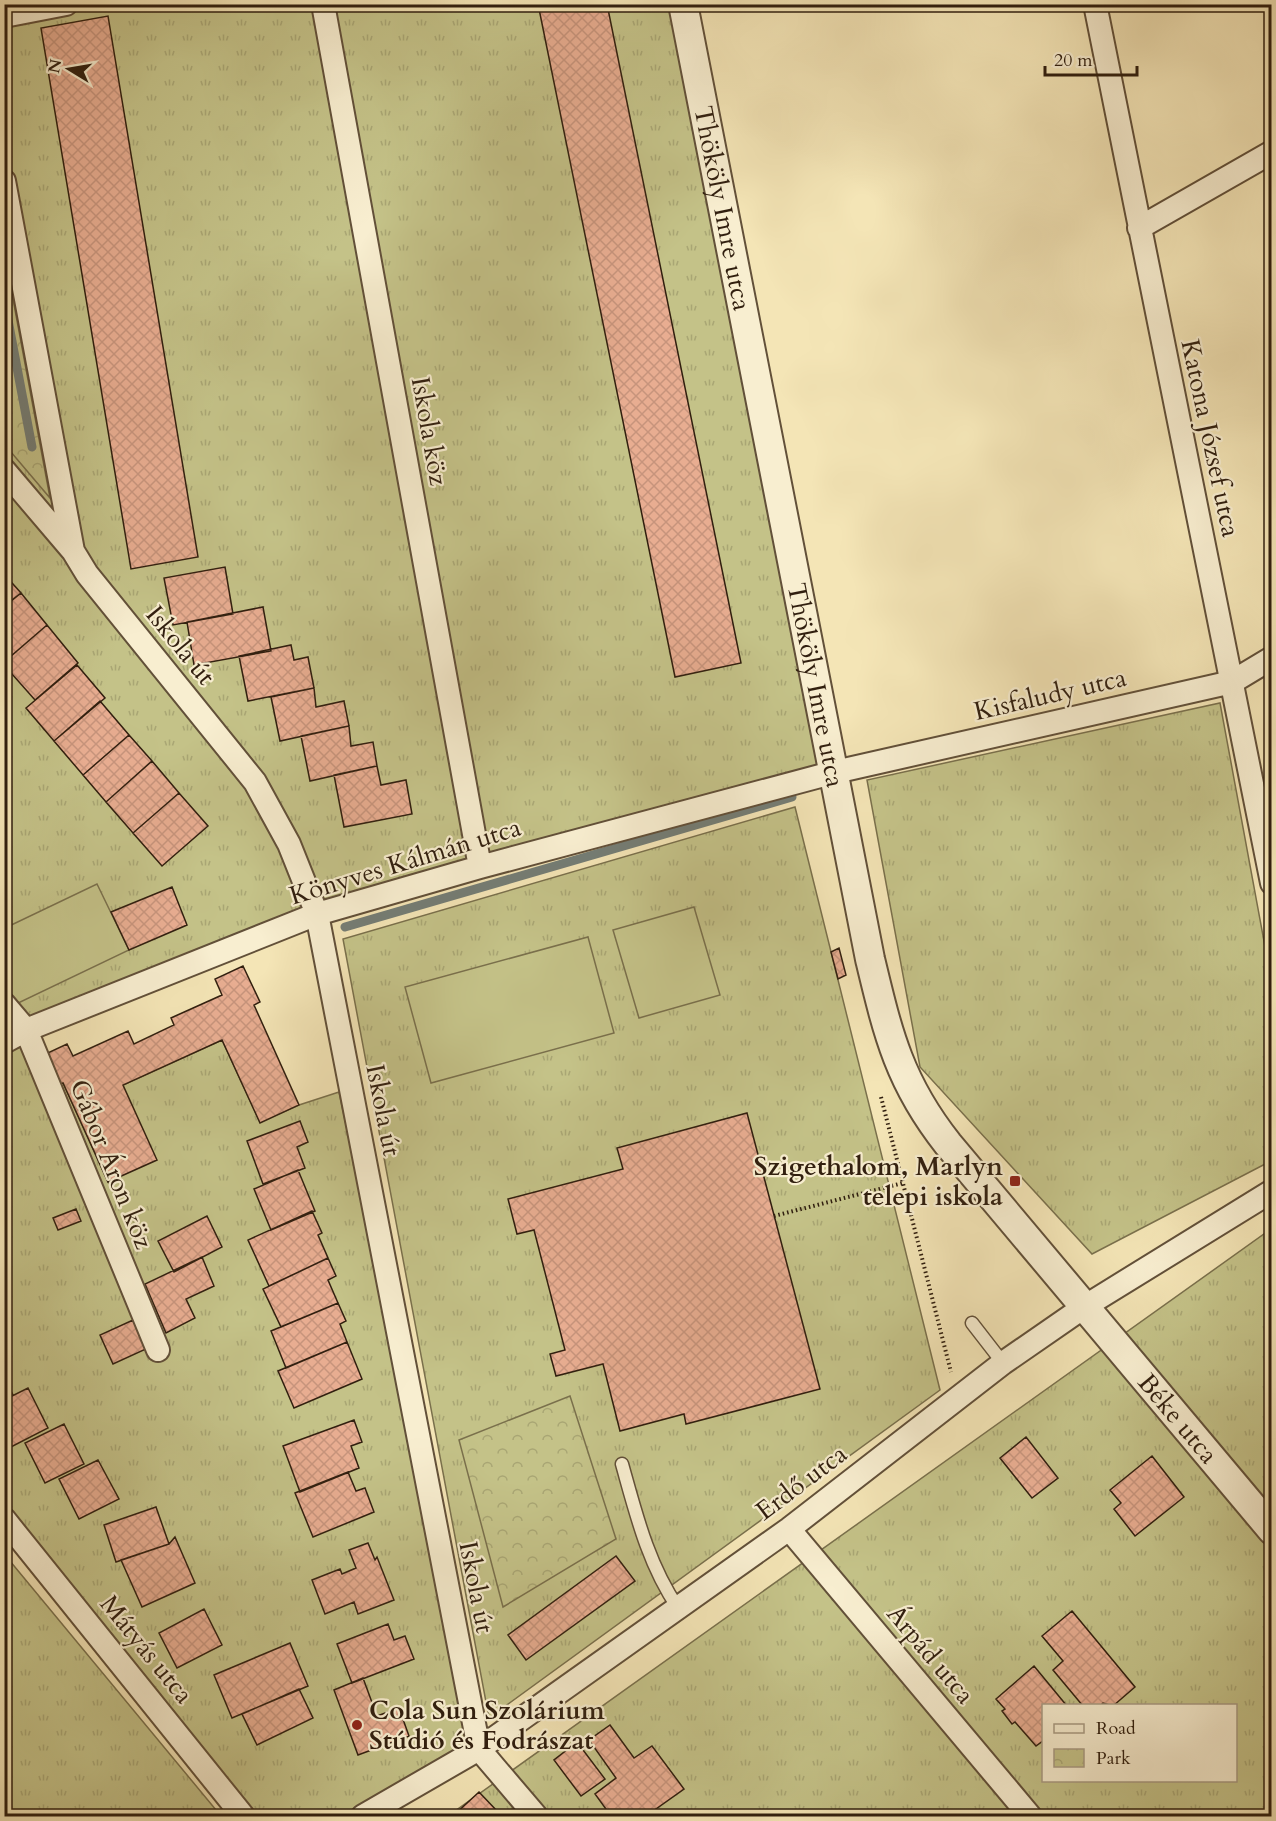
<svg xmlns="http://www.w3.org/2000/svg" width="1276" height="1821" viewBox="0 0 1276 1821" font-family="Cardo,serif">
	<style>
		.grass { fill: url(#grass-tufts); stroke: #7a704c; stroke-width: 1.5; fill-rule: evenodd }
		.park { fill: url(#park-crowns); stroke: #7a704c; stroke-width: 1.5 }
		.garden { fill: #c4c288; stroke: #7a704c; stroke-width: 1.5 }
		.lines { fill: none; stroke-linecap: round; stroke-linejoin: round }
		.stream { stroke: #747d75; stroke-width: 9 }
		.building { fill: url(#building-cross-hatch); stroke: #311f0f; stroke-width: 1.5 }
		.service-casing { stroke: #625039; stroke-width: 15 }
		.minor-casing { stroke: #625039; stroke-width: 26 }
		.tertiary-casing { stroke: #625039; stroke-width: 32 }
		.path { stroke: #311f0f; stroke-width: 4; stroke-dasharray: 1.5 3; stroke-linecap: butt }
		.service { stroke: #f8eed0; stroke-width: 12 }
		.minor { stroke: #f8eed0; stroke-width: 22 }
		.tertiary { stroke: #f8eed0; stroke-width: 28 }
		.poi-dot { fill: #8f2418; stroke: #f8eed0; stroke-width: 2 }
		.labels { text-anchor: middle; stroke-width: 4.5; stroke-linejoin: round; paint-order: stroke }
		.street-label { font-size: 26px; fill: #311f0f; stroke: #f8eed0 }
		.poi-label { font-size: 26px; font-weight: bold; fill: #311f0f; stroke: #f8eed0; text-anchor: end }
	</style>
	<defs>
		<pattern id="grass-tufts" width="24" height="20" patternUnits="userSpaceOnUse" patternTransform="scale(1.5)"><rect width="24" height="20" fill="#c4c288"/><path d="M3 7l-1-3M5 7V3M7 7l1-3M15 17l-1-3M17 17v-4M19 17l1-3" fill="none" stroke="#a9a674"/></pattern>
		<pattern id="park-crowns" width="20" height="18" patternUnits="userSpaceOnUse" patternTransform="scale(1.5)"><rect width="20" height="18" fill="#c4c288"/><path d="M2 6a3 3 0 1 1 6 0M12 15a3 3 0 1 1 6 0" fill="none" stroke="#a9a674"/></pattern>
		<pattern id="building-cross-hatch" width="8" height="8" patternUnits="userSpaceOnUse" patternTransform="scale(1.5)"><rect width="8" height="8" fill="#e8ad91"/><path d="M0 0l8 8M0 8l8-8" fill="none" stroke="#c7947c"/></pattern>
	</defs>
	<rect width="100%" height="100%" fill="#f4e5b6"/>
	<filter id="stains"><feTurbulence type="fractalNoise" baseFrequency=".00333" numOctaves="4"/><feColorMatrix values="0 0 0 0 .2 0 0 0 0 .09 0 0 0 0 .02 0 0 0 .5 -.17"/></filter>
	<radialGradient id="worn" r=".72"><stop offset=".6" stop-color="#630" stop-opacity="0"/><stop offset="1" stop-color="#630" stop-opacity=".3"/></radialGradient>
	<path class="grass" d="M66,4L683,5L835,772L480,867L26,1030L63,1083L108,1182L123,1085L222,1040L260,1122L299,1105L339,1092L479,1749L354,1816H242L5,1522L4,16Z
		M1220,703L1271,979V1161L1092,1254L920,1067L867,780Z
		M795,807L940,1390L489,1718L343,939Z
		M1271,1229V1816H448ZM1044,1706H1236V1780H1044Z
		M5,1555L221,1816H5Z"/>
	<path class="park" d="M4,256H5L50,498L5,445Z
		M570,1396L616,1539L503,1607L459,1440Z"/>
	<path class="garden" d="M97,884L129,950L12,1006L5,990V928Z
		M694,907L720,995L639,1018L613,930Z
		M588,937L614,1033L431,1083L405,987Z"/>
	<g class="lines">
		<path class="stream" d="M4,299L32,447
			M345,927L792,797"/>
	</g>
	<path class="building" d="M538,4H607L741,663L675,677Z
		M108,16L198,557L131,569L41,28Z
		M225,567L233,614L173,625L164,578Z
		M4,574L21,593L4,606Z
		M21,593L47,625L10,657L4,651V607Z
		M263,607L271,651L194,665L187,622Z
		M47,625L78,663L35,700L4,665V662Z
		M291,645L294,660L308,657L314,688L248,701L239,656Z
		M77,665L105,698L54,741L26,708Z
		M314,688L316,707L344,701L349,726L280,741L271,697Z
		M100,701L129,735L83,775L54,741Z
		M349,726L351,746L373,742L377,766L310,781L301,736Z
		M129,735L152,761L106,802L83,775Z
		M152,761L179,793L133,833L106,802Z
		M377,766L381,785L406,780L412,814L344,827L334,775Z
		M179,793L208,826L162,866L133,833Z
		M172,887L187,925L129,950L111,912Z
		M839,948L846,975L838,979L831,952Z
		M243,966L260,1002L254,1005L299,1105L260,1123L222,1040L123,1085L157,1160L108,1182L63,1083L53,1087L39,1057L67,1044L73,1056L128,1031L134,1044L174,1025L171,1018L222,995L215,979Z
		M747,1113L820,1389L686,1424L684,1414L620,1431L603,1364L556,1376L550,1354L565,1350L534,1230L517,1234L508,1199L623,1169L617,1148Z
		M300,1121L308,1142L297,1147L305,1168L263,1184L247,1141Z
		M298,1170L315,1211L271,1230L254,1189Z
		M76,1209L81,1221L58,1230L53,1218Z
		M312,1211L322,1233L318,1235L328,1258L269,1286L248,1240Z
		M207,1216L222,1247L174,1272L158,1241Z
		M202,1257L214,1286L186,1299L195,1318L166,1333L145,1284Z
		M328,1258L336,1276L328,1280L338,1303L281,1327L263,1289Z
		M338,1303L346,1321L340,1324L347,1342L286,1368L271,1331Z
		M133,1320L146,1349L113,1364L100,1335Z
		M347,1342L362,1379L294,1408L278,1371Z
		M4,1377L13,1395L4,1400Z
		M28,1388L48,1428L9,1448L4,1438V1400Z
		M354,1420L362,1442L351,1446L359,1468L300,1492L283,1446Z
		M64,1424L84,1464L45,1483L25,1443Z
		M1026,1437L1058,1478L1032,1498L1000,1458Z
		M1152,1456L1184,1497L1135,1536L1114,1509L1121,1503L1110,1490Z
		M98,1460L119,1499L79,1519L59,1479Z
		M348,1472L356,1491L365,1488L374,1512L313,1537L295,1493Z
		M156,1507L169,1544L116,1562L104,1525Z
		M175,1537L195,1583L142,1607L121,1560L169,1544Z
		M368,1543L375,1560L377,1557L394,1600L358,1614L354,1602L325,1614L312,1580L340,1569L342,1574L356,1568L349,1550Z
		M616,1556L635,1581L526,1660L508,1635Z
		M204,1609L222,1645L177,1668L159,1633Z
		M1072,1611L1135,1687L1113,1706L1103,1703L1100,1706H1083L1053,1670L1063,1661L1042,1636Z
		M388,1624L394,1640L405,1636L414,1659L352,1683L337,1644Z
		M290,1643L308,1686L232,1718L214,1675Z
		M1034,1666L1067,1706H1044V1740L1036,1746L1015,1722L1012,1724L1002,1711L1005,1709L996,1699Z
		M363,1678L377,1716L399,1708L409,1736L358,1755L334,1690Z
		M299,1689L313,1718L257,1745L242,1714Z
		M610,1725L634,1758L652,1746L684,1789L646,1816H611L595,1794L616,1778L589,1740Z
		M577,1742L605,1779L581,1796L554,1760Z
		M479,1792L498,1812L494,1816H453Z"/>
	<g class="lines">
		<g class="service-casing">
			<path id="service" d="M972,1323L1003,1363
				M622,1464C636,1514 648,1564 678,1608"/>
		</g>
		<g class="minor-casing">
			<path id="minor" d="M323,4L480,867
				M1095,4L1272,883
				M4,16L66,4
				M4,181L73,551L87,574L255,782L289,844L317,914L479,1749L536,1816
				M1139,228L1272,152
				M4,470L72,550
				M4,1004L26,1030L158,1350
				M4,1042L26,1030L317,914L480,867L835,772L1232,682L1272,658
				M4,1519L243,1816
				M789,1529L1030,1816
				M363,1816L479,1749L789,1529L1003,1363L1084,1307L1272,1191"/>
		</g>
		<g class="tertiary-casing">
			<g id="tertiary">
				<path id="s1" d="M683,4L870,959C888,1034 899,1082 948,1144L1272,1530"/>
			</g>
		</g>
		<path class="path" d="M881,1097L951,1372
			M774,1216L903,1183"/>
		<use href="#service" class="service"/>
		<use href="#minor" class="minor"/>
		<use href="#tertiary" class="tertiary"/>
	</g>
	<g class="poi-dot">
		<rect x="1009" y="1175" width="12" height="12" rx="3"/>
		<circle cx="357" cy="1725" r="6"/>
	</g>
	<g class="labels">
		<g class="street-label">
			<text dy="9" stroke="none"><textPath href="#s1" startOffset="208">Thököly Imre utca</textPath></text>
			<text transform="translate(430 431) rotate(80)" y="9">Iskola köz</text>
			<text transform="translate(1211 438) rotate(78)" y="9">Katona József utca</text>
			<text transform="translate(181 645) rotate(51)" y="9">Iskola út</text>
			<text dy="9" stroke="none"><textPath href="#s1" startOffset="694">Thököly Imre utca</textPath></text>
			<text transform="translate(1050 694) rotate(-13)" y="9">Kisfaludy utca</text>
			<text transform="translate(405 861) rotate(-17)" y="9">Könyves Kálmán utca</text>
			<text transform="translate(384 1110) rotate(79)" y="9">Iskola út</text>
			<text transform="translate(112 1164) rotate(68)" y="9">Gábor Áron köz</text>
			<text dy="9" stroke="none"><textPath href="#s1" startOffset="1534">Béke utca</textPath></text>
			<text transform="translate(801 1482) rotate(-37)" y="9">Erdő utca</text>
			<text transform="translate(477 1587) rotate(79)" y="9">Iskola út</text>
			<text transform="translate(147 1649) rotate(51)" y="9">Mátyás utca</text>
			<text transform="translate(931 1654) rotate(50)" y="9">Árpád utca</text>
		</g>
		<g class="poi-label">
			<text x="1003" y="1175">Szigethalom, Marlyn<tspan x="1003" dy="30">telepi iskola</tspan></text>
			<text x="369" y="1719" text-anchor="start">Cola Sun Szolárium<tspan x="369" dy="30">Stúdió és Fodrászat</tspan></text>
		</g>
	</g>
	<rect width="1276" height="1821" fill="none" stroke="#f4e5b6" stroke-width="24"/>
	<rect x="6" y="6" width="1264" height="1809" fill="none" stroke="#311f0f" stroke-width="3"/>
	<rect x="12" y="12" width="1252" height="1797" fill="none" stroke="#311f0f" stroke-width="1.5"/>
	<rect x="1042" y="1704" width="195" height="78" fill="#f8eed0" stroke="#a89b83" stroke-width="1.5"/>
	<rect x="1054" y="1724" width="30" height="9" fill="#f8eed0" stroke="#a89b83" stroke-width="1.5"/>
	<text x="1096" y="1734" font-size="18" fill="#311f0f">Road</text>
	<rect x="1054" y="1749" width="30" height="18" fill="url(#park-crowns)" stroke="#a89b83" stroke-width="1.5"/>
	<text x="1096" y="1764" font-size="18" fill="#311f0f">Park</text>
	<g transform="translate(69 69) rotate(281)" stroke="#f8eed0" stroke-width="4.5" paint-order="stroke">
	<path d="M0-4.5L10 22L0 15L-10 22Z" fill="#311f0f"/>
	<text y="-9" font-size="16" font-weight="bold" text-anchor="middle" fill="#311f0f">N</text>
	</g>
	<path d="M1045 66v9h92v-9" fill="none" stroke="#311f0f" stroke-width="3"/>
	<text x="1054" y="66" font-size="18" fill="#311f0f" stroke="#f8eed0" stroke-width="4.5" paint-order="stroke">20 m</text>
	<rect width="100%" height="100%" filter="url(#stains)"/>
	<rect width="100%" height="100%" fill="url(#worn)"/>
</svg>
